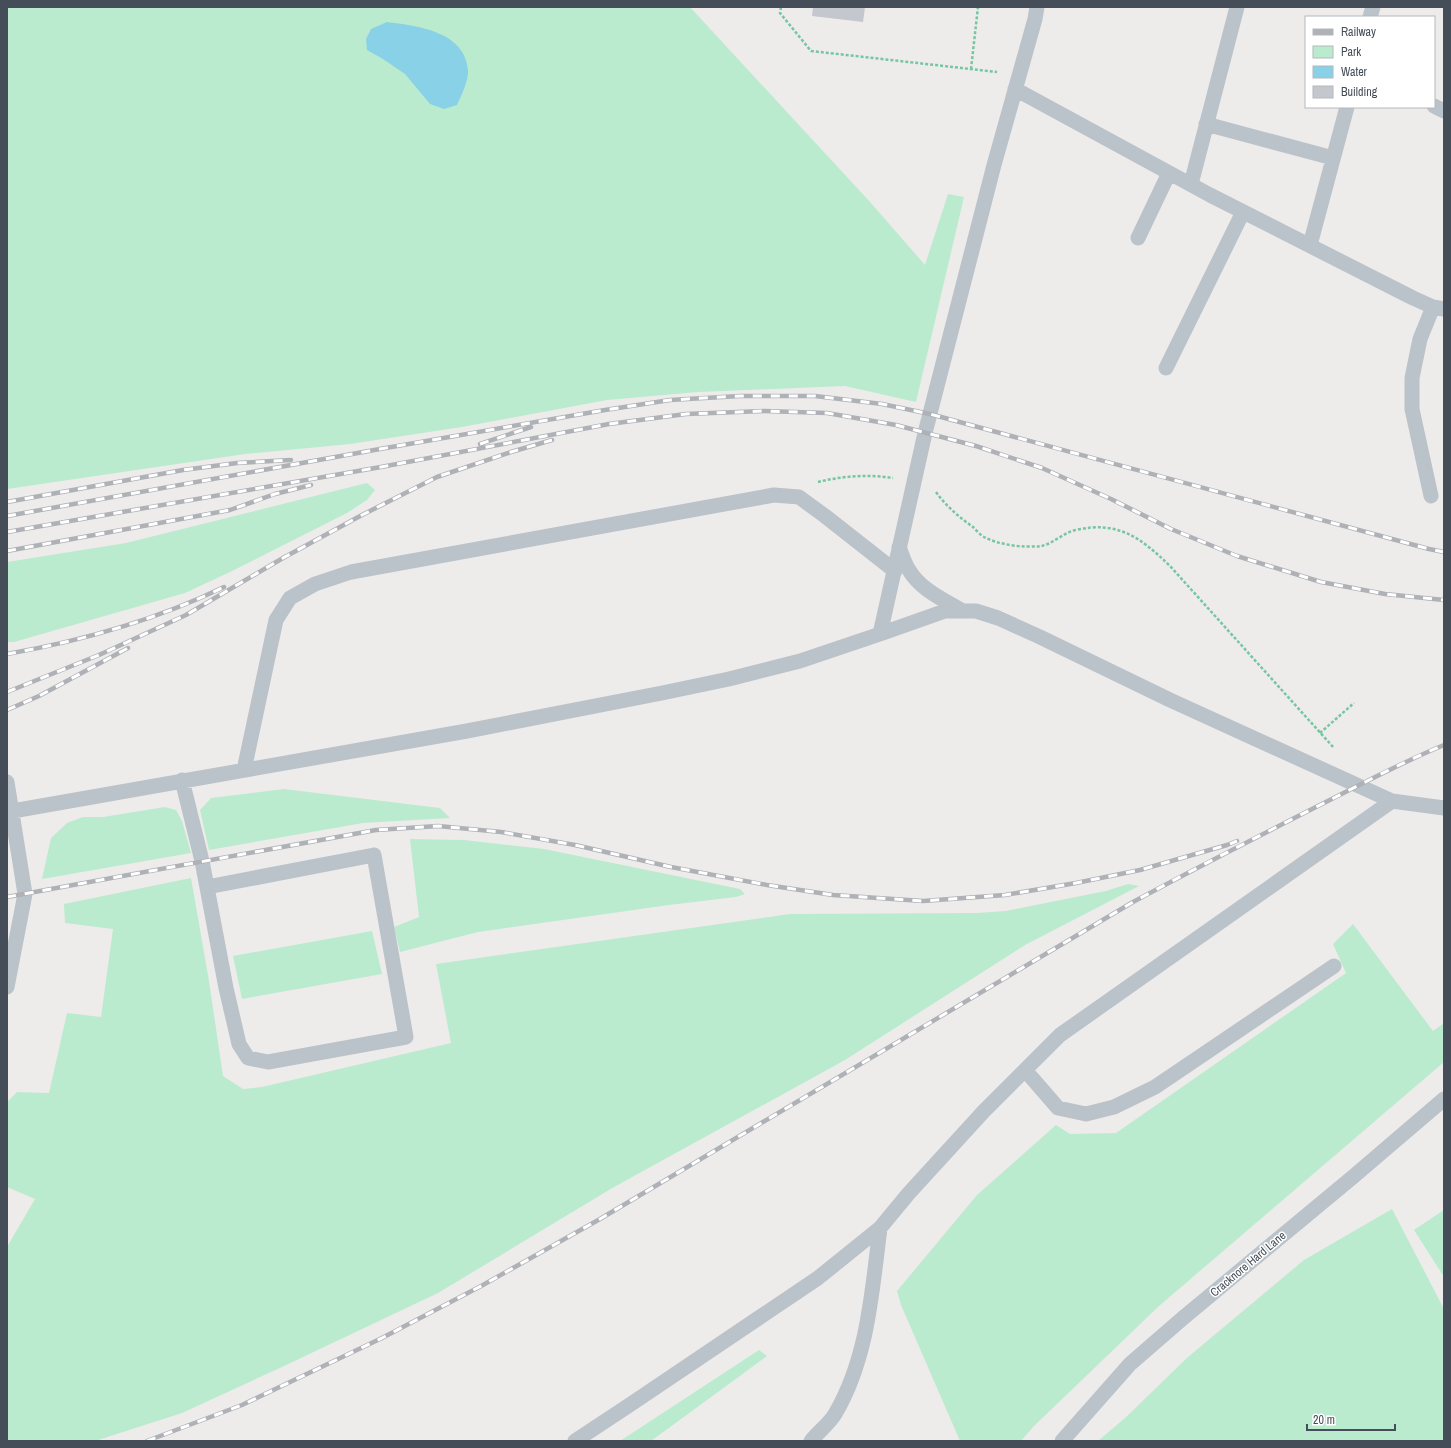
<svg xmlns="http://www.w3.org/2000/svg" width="1451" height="1448" viewBox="0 0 1451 1448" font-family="'Archivo Narrow',sans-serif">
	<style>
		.green { fill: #baebce }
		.water { fill: #89d1e6 }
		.building { fill: #c5c7ce }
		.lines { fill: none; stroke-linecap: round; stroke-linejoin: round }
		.path { stroke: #74c7a0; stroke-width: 2.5; stroke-dasharray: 3 2; stroke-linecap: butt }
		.lane { stroke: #bac3ca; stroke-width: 15 }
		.rail-casing { stroke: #aeb1b6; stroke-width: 4.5 }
		.rail { stroke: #fff; stroke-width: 3; stroke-dasharray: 9; stroke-linecap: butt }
		.labels { text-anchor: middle; stroke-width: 3; stroke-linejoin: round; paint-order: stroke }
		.street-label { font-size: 12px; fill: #454e58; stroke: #fff }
	</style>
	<rect width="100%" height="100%" fill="#eeebeb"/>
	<path class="green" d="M7,7H690L871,203L925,265L948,194L964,197L916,402L845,386L698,392L607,400L462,427L350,444L245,454L7,489Z
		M367,483L375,490L367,500L347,513L230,572L185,593L14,642H7V562L126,543Z
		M284,789L440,808L450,818L363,823L209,850L200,810L211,798Z
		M165,807L176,810L182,821L191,853L42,879L51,838L67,823L83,817H103Z
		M410,839L464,840L544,849L740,889L745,894L736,897L669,905L478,932L400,952L394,927L419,917Z
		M191,878L209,981L223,1076L243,1089L262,1087L451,1043L436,964L790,914L977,913L1006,911L1106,891L1128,884L1139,886L1025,945L845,1060L614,1187L438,1293L284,1366L182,1413L95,1441H7V1247L35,1199L7,1187V1102L17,1092L49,1093L67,1013L101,1017L113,929L65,923L64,904Z
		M1353,924L1433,1031L1444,1023V1062L1159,1306L1033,1427L1021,1441H960L901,1305L897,1291L977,1195L1056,1125L1070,1134L1116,1133L1346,973L1333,944Z
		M372,931L382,974L242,999L233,956Z
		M1392,1209L1444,1309V1441H1098L1125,1418L1188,1357L1304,1260Z
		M1444,1210V1277L1414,1230Z
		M759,1350L767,1356L651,1441H620Z"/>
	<path class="water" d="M387,22C417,26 465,31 468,70C469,80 461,96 457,105L444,109L430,104L405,74L383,59L367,50L366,39L371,29Z"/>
	<path class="building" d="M813,7H865L863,22L812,16Z"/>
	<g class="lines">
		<path class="path" d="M781,7L780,13L811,51L997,72
			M971,69L978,7
			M818,482C842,476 869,474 893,478
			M936,492C946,506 959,517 973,527C976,530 980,535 984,537C999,545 1024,548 1041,546C1053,544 1064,532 1076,530C1119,520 1142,539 1170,566L1334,748
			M1320,733L1354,703"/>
		<path class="lane" d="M1370,17L1373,7
			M1015,89L1210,195L1413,298L1433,307L1444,309
			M1434,106L1444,111
			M1206,124L1333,158
			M1191,184L1237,7
			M1138,238L1169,173
			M1310,245L1347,107
			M1166,368L1243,212
			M1431,496L1412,409V378L1420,339L1433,307
			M899,547C902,554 904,563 909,570C920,589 942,599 961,610
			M880,634L945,611H976L998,618L1040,637L1170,700L1392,801
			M244,770L276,620L290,598L315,584L351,572L774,495L799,497L825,516L895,571
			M182,780L202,861L226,988L239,1044L248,1058L268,1062L406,1037L374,855L207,887
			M7,782L25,894L7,987
			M7,812L467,731L662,693L729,679L800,661L880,634L925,433L994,165L1035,19L1037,7
			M1025,1070L1058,1108L1086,1114L1114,1107L1155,1087L1334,966
			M575,1441L631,1404L818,1278L880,1228L909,1193L984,1111L1060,1035L1392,801L1444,808
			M811,1441C818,1432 829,1424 835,1414C868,1358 872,1291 880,1228
			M1062,1441L1130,1364L1183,1318L1354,1176L1444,1099"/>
		<g class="rail-casing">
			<path id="rail" d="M480,444L531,427
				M7,502L183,470L237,463L291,460
				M7,516L380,449L605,410L670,400L740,396H815L882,404L930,414L1429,549L1444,552
				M7,532L381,467L609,424L686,414L764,411L827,413L896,425L976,446L1042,468L1111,499L1171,529L1237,556L1321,582L1385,594L1444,600
				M7,551L230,510L275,494L311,485
				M7,654C81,641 156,620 224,587
				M7,692L99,655L186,615L283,558L362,515L437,477L511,452L552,440
				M7,710L39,696L128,648
				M7,897L376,830L438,826L501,832L575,845L671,867L767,885L833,895L923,901L1005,895L1076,883L1140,870L1227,845L1237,841
				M147,1441L242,1405L382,1338L483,1285L600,1219L1133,902C1194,869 1255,838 1316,807C1358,786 1400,763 1444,745"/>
		</g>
		<use href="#rail" class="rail"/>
	</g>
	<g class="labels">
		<g class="street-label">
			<text transform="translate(1248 1264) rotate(-40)" y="4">Cracknore Hard Lane</text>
		</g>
	</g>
	<rect width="1451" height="1448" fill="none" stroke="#454e58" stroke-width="16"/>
	<rect x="1305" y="16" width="130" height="92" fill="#ffffff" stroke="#b5b8bc"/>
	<rect x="1313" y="29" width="20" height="6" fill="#aeb1b6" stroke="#b5b8bc"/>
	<text x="1341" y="36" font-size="12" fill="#454e58">Railway</text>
	<rect x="1313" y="46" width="20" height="12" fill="#baebce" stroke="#b5b8bc"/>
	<text x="1341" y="56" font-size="12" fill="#454e58">Park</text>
	<rect x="1313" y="66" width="20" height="12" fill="#89d1e6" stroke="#b5b8bc"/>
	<text x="1341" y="76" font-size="12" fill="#454e58">Water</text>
	<rect x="1313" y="86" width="20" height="12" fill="#c5c7ce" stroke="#b5b8bc"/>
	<text x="1341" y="96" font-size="12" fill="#454e58">Building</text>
	<path d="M1307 1424v6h88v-6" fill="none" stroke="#454e58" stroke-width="2"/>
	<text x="1313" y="1424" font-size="12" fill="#454e58" stroke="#ffffff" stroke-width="3" paint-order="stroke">20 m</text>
</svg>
